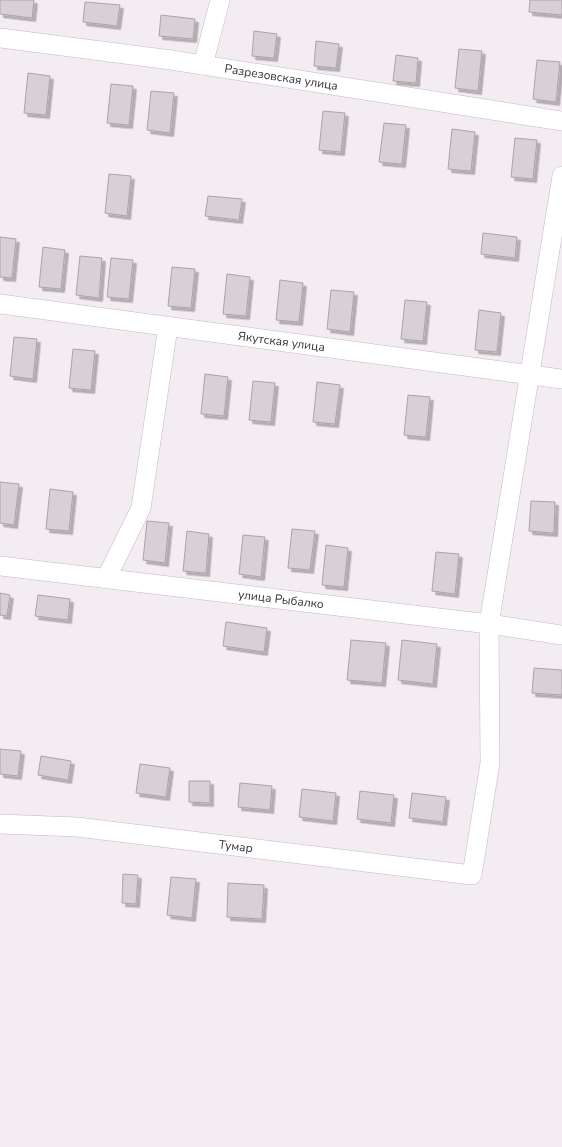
<svg xmlns="http://www.w3.org/2000/svg" width="562" height="1147" viewBox="0 0 562 1147" font-family="'Nunito Sans',sans-serif">
	<style>
		.building { fill: #d8d0d7; stroke: #aba3aa; filter: url(#shadow) }
		.lines { fill: none; stroke-linecap: round; stroke-linejoin: round }
		.minor-casing { stroke: #c1b9c0; stroke-width: 20 }
		.minor { stroke: #fff; stroke-width: 19 }
		.labels { text-anchor: middle; stroke-width: 3.5; stroke-linejoin: round; paint-order: stroke }
		.street-label { font-size: 12px; fill: #363336; stroke: #fefbfe }
	</style>
	<defs>
		<filter id="shadow"><feDropShadow dx="3.5" dy="3.5" stdDeviation="0" flood-color="#0004"/></filter>
	</defs>
	<rect width="100%" height="100%" fill="#f4ecf3"/>
	<path class="building" d="M0,0H34L32,18L0,14Z
		M530,0H562V15L529,12Z
		M85,2L120,5L117,26L83,22Z
		M161,15L195,19L193,39L159,36Z
		M254,31L277,34L274,58L252,56Z
		M316,41L339,44L336,68L314,66Z
		M459,49L482,51L478,91L455,88Z
		M396,55L418,58L416,83L393,81Z
		M537,60L560,62L556,102L533,99Z
		M28,73L50,76L46,115L24,113Z
		M111,84L133,86L129,125L107,123Z
		M151,91L174,93L170,133L147,130Z
		M323,111L345,113L341,152L319,150Z
		M384,123L406,125L402,164L379,162Z
		M452,129L475,132L471,171L448,169Z
		M515,138L537,140L533,179L511,177Z
		M109,174L131,176L127,216L105,213Z
		M208,196L242,199L239,220L205,216Z
		M483,233L517,237L515,258L481,254Z
		M0,237L16,239L12,278L0,277Z
		M43,247L65,250L61,289L39,287Z
		M80,256L102,258L99,298L76,295Z
		M111,258L133,260L129,299L107,297Z
		M172,267L195,269L191,308L168,306Z
		M227,274L250,277L246,316L223,314Z
		M280,280L303,283L299,322L276,320Z
		M331,290L354,292L350,332L327,329Z
		M405,300L427,302L423,341L401,339Z
		M479,310L501,313L497,352L475,350Z
		M14,337L37,339L33,379L10,376Z
		M73,349L95,351L91,390L69,388Z
		M205,374L228,377L224,416L201,414Z
		M253,381L275,383L271,422L249,420Z
		M317,382L340,385L335,424L313,422Z
		M408,395L430,397L426,437L404,435Z
		M0,482L19,484L14,525L0,523Z
		M50,489L73,492L69,531L46,529Z
		M531,501L555,502L554,533L529,531Z
		M147,521L169,523L165,563L143,560Z
		M292,529L315,531L310,570L288,568Z
		M187,531L209,534L206,573L183,571Z
		M243,535L265,537L261,577L239,574Z
		M326,545L348,548L344,587L322,585Z
		M436,552L459,554L455,594L432,591Z
		M0,593L10,595L7,616L0,615Z
		M38,595L70,599L68,620L35,616Z
		M226,622L267,628L264,652L223,646Z
		M351,640L386,643L382,683L347,680Z
		M402,640L437,644L433,684L398,680Z
		M534,668L562,670V695L532,693Z
		M0,749L21,751L18,776L0,774Z
		M41,756L71,761L68,780L38,775Z
		M140,764L170,768L166,797L136,793Z
		M189,781H210V803L189,802Z
		M240,783L272,786L270,810L238,807Z
		M302,789L336,793L333,821L299,817Z
		M360,791L394,795L391,823L357,819Z
		M412,793L446,797L443,822L409,818Z
		M123,874L138,875L136,904L122,903Z
		M171,877L196,879L192,918L167,915Z
		M228,883L264,885L262,919L227,917Z"/>
	<g class="lines">
		<g class="minor-casing">
			<g id="minor">
				<path id="s1" d="M0,38L171,60L562,121"/>
				<path d="M203,65L220,0"/>
				<path id="s2" d="M0,304L562,379"/>
				<path id="s3" d="M0,566L489,624L562,635"/>
				<path d="M106,579L141,508L168,327"/>
				<path id="s4" d="M0,824L77,827L472,875L490,763L489,624L562,176"/>
			</g>
		</g>
		<use href="#minor" class="minor"/>
	</g>
	<g class="labels">
		<g class="street-label">
			<text dy="4" stroke="none"><textPath href="#s1" startOffset="284">Разрезовская улица</textPath></text>
			<text dy="4" stroke="none"><textPath href="#s2" startOffset="284">Якутская улица</textPath></text>
			<text dy="4" stroke="none"><textPath href="#s3" startOffset="283">улица Рыбалко</textPath></text>
			<text dy="4" stroke="none"><textPath href="#s4" startOffset="237">Тумар</textPath></text>
		</g>
	</g>
</svg>
